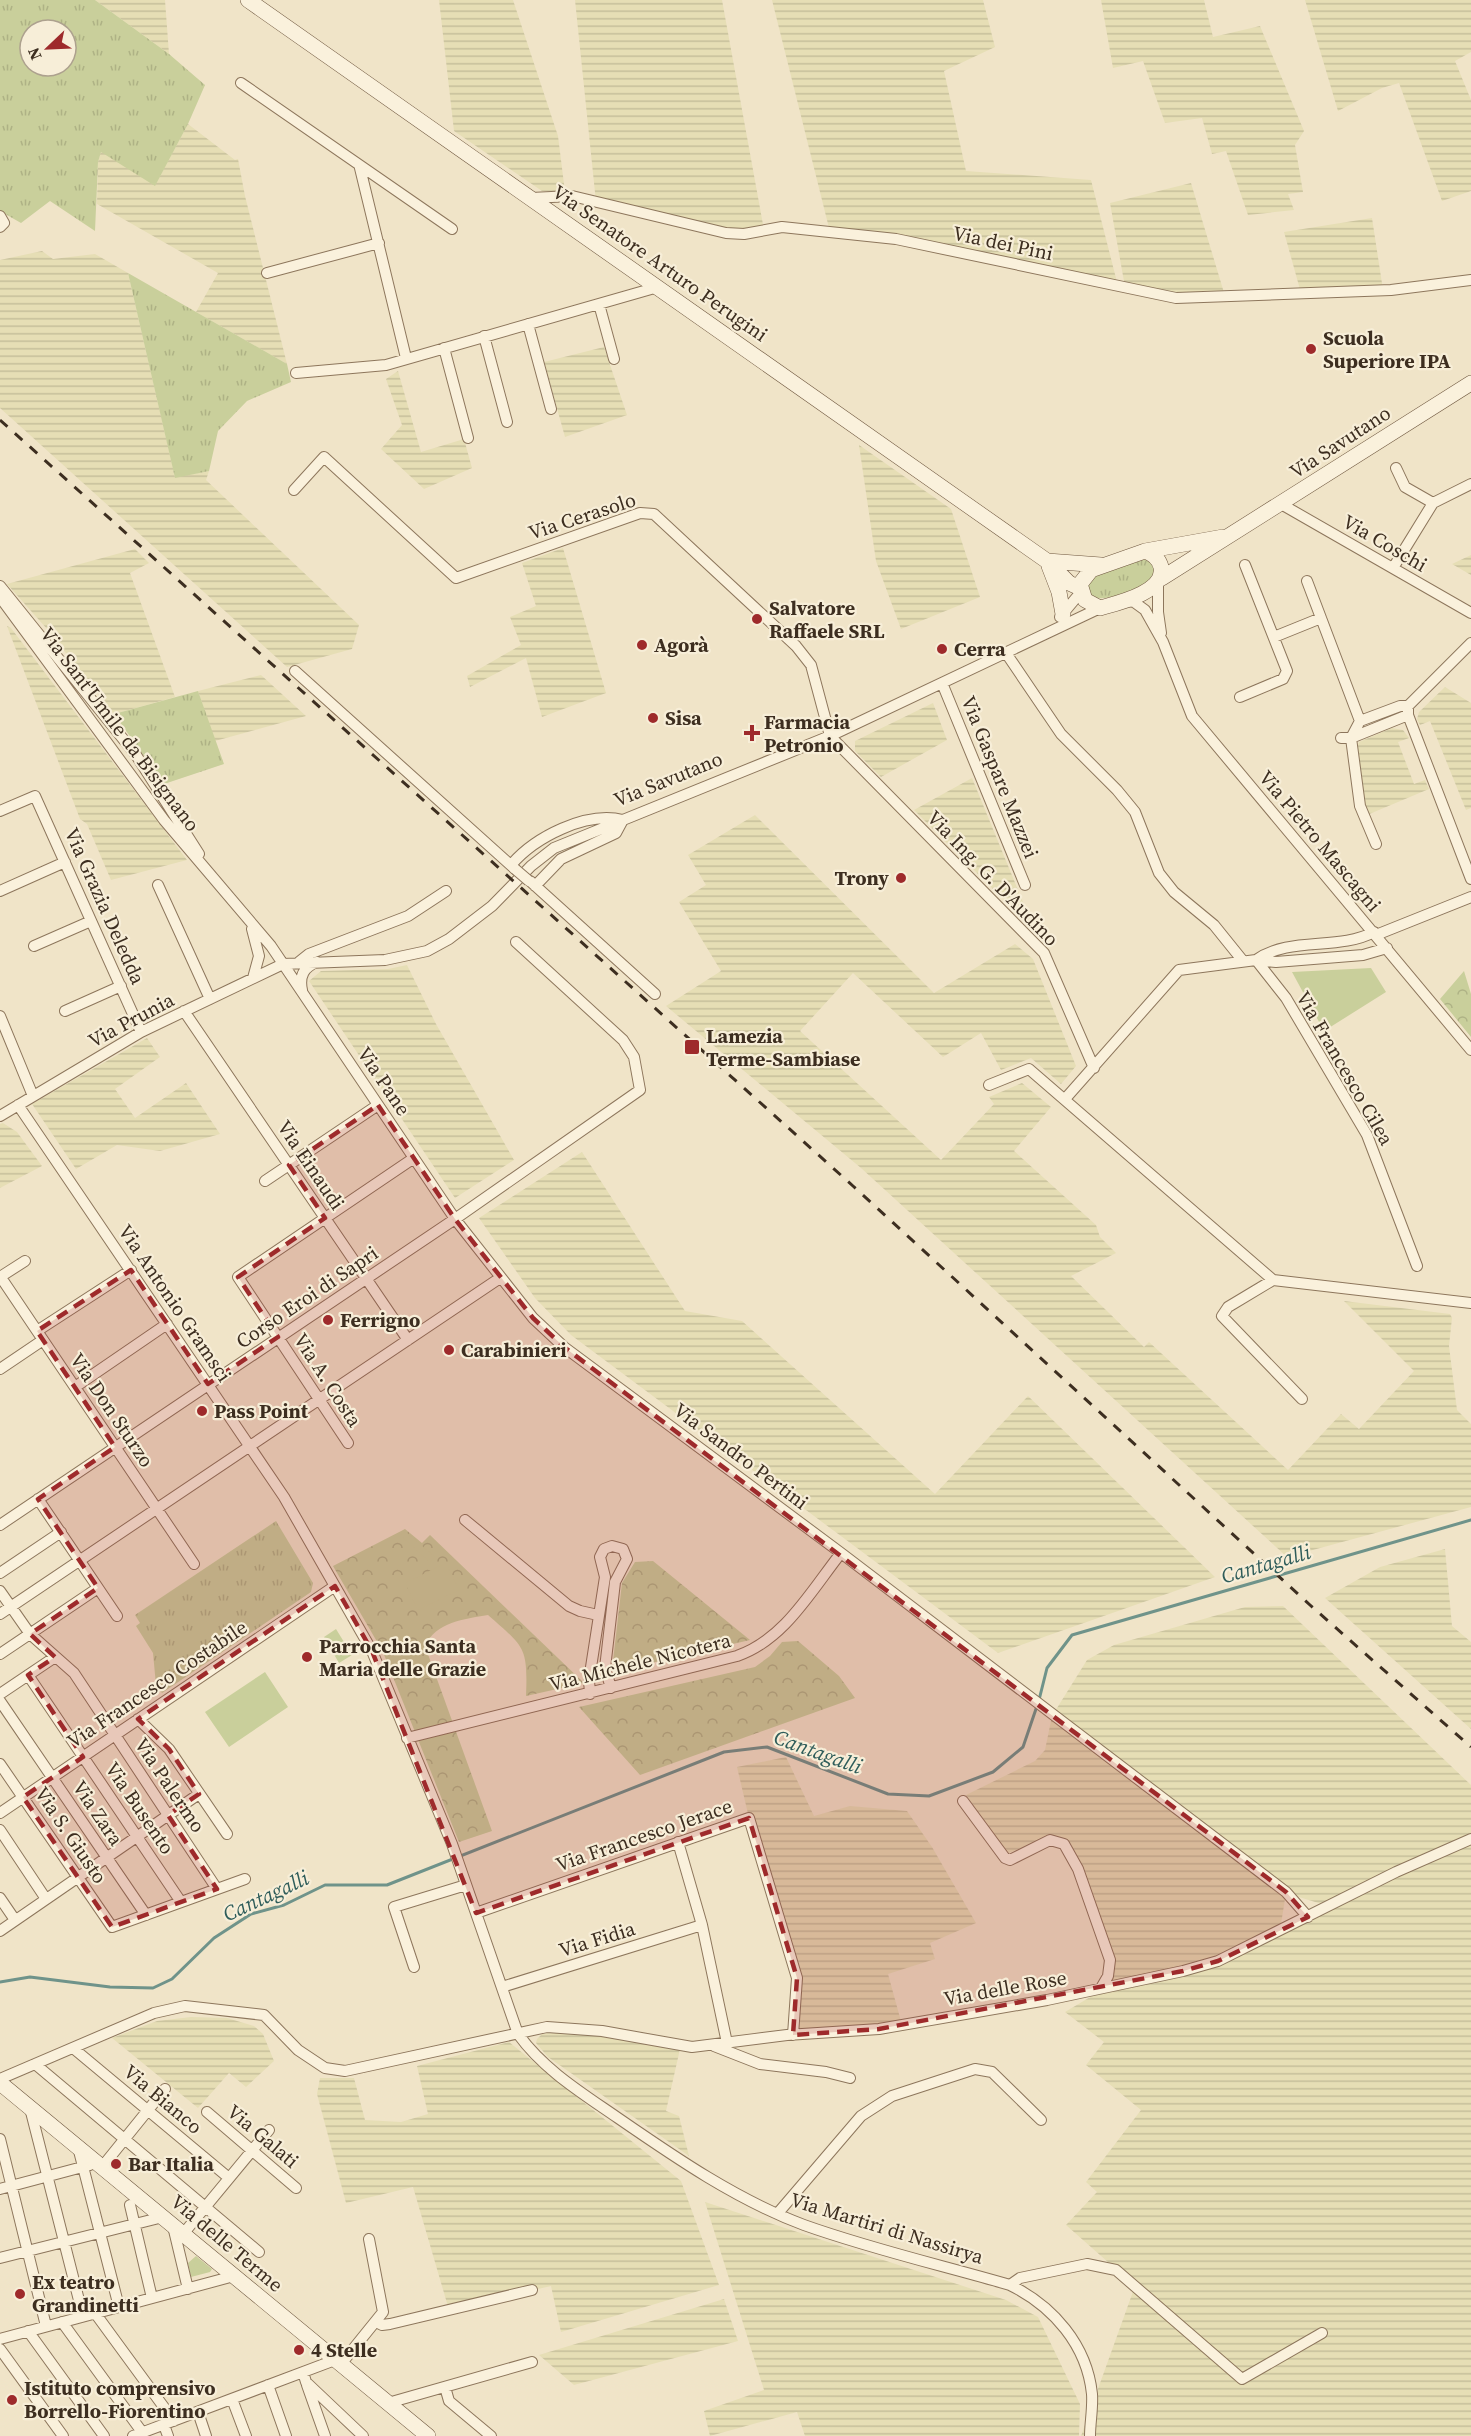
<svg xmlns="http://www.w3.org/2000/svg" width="1471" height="2436" viewBox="0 0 1471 2436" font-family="'Source Serif 4',serif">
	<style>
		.farmland { fill: url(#farmland-rules); fill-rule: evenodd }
		.grass { fill: url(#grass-tufts); fill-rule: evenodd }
		.forest { fill: url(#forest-crowns) }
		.garden { fill: #c9cf9b }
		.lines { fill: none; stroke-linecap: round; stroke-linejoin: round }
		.stream { stroke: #6f938a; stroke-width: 3 }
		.street-casing { stroke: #8d765c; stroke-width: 12 }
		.secondary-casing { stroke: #6f573f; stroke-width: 16 }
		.street { stroke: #faf1dc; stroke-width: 10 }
		.secondary { stroke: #faf1dc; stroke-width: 15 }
		.rail { stroke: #3d2e20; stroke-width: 3; stroke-dasharray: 10 10; stroke-linecap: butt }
		.street-bridge-casing { stroke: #8d765c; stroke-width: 12; stroke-linecap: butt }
		.street-bridge { stroke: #faf1dc; stroke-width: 10 }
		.marked { fill: #9e2a2b; fill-opacity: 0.2; stroke: #9e2a2b; stroke-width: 4.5; stroke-dasharray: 12 8; stroke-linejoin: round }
		.poi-dot { fill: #9e2a2b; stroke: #f7eed8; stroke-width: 2 }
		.labels { text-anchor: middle; stroke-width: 4.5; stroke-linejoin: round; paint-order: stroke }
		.street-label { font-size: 20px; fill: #3d2e20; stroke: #f7eed8 }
		.poi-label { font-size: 20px; font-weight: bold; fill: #3d2e20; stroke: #f7eed8; text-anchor: start }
		.water-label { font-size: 21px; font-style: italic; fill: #2f5d5a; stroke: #f7eed8 }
	</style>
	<defs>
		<pattern id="farmland-rules" width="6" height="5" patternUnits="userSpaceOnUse" patternTransform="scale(1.5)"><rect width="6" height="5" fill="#e6deb5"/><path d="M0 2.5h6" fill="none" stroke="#c6bf9b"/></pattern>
		<pattern id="grass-tufts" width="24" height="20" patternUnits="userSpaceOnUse" patternTransform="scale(1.5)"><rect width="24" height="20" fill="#c9cf9b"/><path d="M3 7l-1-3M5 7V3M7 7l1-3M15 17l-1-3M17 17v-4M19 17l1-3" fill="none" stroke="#aeb285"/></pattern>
		<pattern id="forest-crowns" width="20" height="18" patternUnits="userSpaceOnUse" patternTransform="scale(1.5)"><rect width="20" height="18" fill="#c9cf9b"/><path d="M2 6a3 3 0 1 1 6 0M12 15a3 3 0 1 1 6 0" fill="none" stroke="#aeb285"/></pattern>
	</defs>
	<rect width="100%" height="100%" fill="#f0e4c8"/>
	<path class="farmland" d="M95,0H165L169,54Z
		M439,0H513L558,136L565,192L542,191L454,131Z
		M575,0H722L764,230L744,234L596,202Z
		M772,0H983L995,47L944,71L966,171L1091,180L1118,286L830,232Z
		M1101,0H1204L1213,37L1260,26L1304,131L1295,145L1303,192L1288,194L1294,210L1248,215L1226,151L1212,154L1202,118L1165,123L1143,61L1113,68Z
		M1305,0H1471V52L1455,61L1471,100V191L1442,201L1399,83L1382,88L1338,111Z
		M188,124L235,160L238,159L245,196L287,364L196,312L218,273L97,204L98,162L101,151L155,185Z
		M1191,183L1225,296L1176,298L1125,287L1110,203Z
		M1372,218L1383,290L1301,293L1284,232Z
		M42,251L53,259L95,254L128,273L175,477L209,471L206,480L359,625L352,649L287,667L0,408V260Z
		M604,347L627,415L565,437L544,362Z
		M398,371L421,452L464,439L472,468L424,489L381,449L402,425L386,379Z
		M859,445L951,509L980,597L901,629L876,561Z
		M563,548L606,693L542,717L526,658L470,687L467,676L521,645L510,617L536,606L522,563Z
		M135,549L149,563L130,573L175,697L114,714L47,629L7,584Z
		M1471,555V575L1452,564Z
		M7,626L11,628L187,860L111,880L87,824L80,819Z
		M261,675L306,716L215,741L198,691Z
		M1445,687L1471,703V808L1466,810L1430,721L1420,725L1417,719L1419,712Z
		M933,703L947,740L881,777L855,751V741Z
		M1392,728L1403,730L1409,738L1398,742L1414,784L1425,780L1429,789L1367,815L1363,804L1357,748L1359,742Z
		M972,778L1027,912L1025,921L914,810Z
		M755,815L934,993L1015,944L1033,959L1076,1066L1061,1084L1031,1058L1001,1070L981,1033L943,1057L853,973L800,1031L941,1160L994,1104L989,1097L1022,1083L1051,1107L1014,1151L1096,1225L1100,1237L1116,1253L1071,1276L1144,1347L1149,1342L1288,1470L1341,1414L1359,1429L1414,1371L1344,1301L1450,1314L1452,1318L1449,1346L1457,1410L1471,1424V1507L1287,1557L861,1168L666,1006L721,971L679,902L706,885L688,855Z
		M407,965L436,1024L514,1160L455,1198L309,981L321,971L388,969Z
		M147,1038L160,1057L115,1089L135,1118L186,1083L220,1134L160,1151L117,1145L76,1169L32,1104Z
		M3,1123L17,1132L42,1166L0,1188V1124Z
		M582,1152L685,1311L742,1321L935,1494L1028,1396L1215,1577L998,1653L571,1335L535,1298L479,1218Z
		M1445,1549L1452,1626L1471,1642V1729L1325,1598L1380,1567Z
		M1283,1606L1471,1785V2436H1081L1135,2286L1066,2225L1097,2192L1086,2182L1141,2110L1086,2065L1104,2042L1065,2012L1107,1987L1111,1960L1071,1844L1051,1836L1006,1854L966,1795L1035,1761L1045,1750L1052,1716L1087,1660L1114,1645L1245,1607ZM1286,1893L1328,1906L1280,1930Z
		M786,1757L814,1816L850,1806L907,1811L932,1847L976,1923L930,1943L935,1959L888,1974L902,2025L793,2035L797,1978L749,1818L737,1767Z
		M191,2017L227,2018L254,2026L263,2034L274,2061L246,2087L229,2073L198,2108L112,2038L157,2021Z
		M557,2032L602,2035L680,2049L666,2111L679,2116L689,2156L548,2057L536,2043L537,2039L542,2034Z
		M509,2042L681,2181L719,2285L561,2332L551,2286L449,2310L413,2187L346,2203L317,2094L320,2078H354L365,2120L401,2122L428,2114L417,2066Z
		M705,2202L1006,2300L1038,2317L1080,2404L1079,2436H805L797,2412L710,2436L704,2411L764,2390Z
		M724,2299L738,2341L574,2385L539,2355Z"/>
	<path class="grass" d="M0,0H95L169,54L205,85L188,124L155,186L101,152L98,162L95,231L50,201L21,223L0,211ZM30,30H66V66H30Z
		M128,273L287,364L291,382L247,401L218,431L209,471L175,478Z
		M1147,558L1157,568L1152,580C1133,589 1109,604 1088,596L1087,582L1090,577Z
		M198,691L224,764L164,784L114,714Z
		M276,1521L313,1583L311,1592L162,1693L156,1685L153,1653L136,1626L140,1623L135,1615Z"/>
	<path class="forest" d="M1464,971L1471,994V1037L1440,999Z
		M405,1529L422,1543L430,1535L584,1683L526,1696C528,1646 524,1647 488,1615C464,1619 436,1622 425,1646L492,1831L459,1842L383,1652L333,1566Z
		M653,1561L750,1640L621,1670L613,1661L622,1583L635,1562Z
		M798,1641L839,1676L855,1698L640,1775L579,1707L755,1667L770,1656L782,1642Z"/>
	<path class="garden" d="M1371,968L1386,992L1324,1031L1292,972Z
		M405,1531L435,1557L430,1562L401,1536Z
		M446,1563L459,1590L418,1610L405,1583Z
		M336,1629L352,1655L339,1663L324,1637Z
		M265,1672L288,1707L229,1747L205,1712Z
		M196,2256L212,2269L210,2272L191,2277L188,2263Z"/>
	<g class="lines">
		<path class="stream" d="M1039,1700L1047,1668L1072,1635L1471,1520
			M0,1982L30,1977L110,1987L153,1988L172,1979L214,1938L251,1914L284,1905L325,1885H387L724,1752L767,1747L888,1794L929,1796L993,1772L1023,1747L1037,1706"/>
		<g class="street-casing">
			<path id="street" d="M241,83L452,229
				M360,168L406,358
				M531,198L572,196L726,233L744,234L782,227L896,239L1176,298L1391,290L1471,280
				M0,216L4,223L0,227
				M267,273L379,243
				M599,304L614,359
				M528,324L551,409
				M484,336L507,422
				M444,348L468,438
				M296,373L386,365L658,287
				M1396,468L1405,487L1433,503
				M294,490L324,457L456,578L640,513L654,514L796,646L811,665L830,736L1044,953L1094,1068
				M1281,504L1471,613
				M1393,568L1433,503L1471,484
				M1307,581L1360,721L1351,738L1360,806L1376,844
				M1158,583V612L1161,633
				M0,586L136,755L199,854
				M0,597L164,820L271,946L455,1219L533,1318L564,1347L841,1553L1286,1892L1308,1917
				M1124,600L1134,602L1145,610L1163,642L1192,716L1471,1050
				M1060,617L1081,592
				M1274,637L1321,618
				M1006,653L1061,734L1117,790L1135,812L1159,873L1174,892L1214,925L1243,961
				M295,671L515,869
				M942,683L1025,885
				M1240,697L1283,679L1287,671L1245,565
				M1408,706V715L1471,879
				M1408,706L1471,643
				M1360,721L1400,706H1408
				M1341,738H1351L1408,715
				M0,811L35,796L141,1032
				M511,865C535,837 586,811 623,820L616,833L561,859L535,886
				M530,881L655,994
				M158,885L210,999
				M0,891L65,862
				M252,929L259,956L253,978
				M1376,935L1471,897
				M34,946L91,921
				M1256,960L1286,998L1367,1135L1417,1266
				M1256,960C1290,936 1338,951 1374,932
				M299,962L309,954L408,916L446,891
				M302,990C299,976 304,967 317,962
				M65,1011L121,986
				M184,1011L408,1340
				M0,1016L33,1096
				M989,1085L1029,1069L1273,1280L1471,1303
				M1065,1099L1179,970L1256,960L1276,962L1363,955L1387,948
				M18,1105L284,1497L372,1651L452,1844L518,2034C544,2070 582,2093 618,2118C676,2158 737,2200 804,2225C871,2249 941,2265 1010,2285C1053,2306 1087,2345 1092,2394C1093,2408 1090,2423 1090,2436
				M0,1116L141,1032L283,964L385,960L427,951L449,939L492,906L531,866L554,848L830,736L1100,608
				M265,1181L378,1105
				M0,1276L194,1564
				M0,1277L25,1261
				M1273,1280L1228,1307L1222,1316L1302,1399
				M37,1331L131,1270
				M0,1369L43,1340
				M75,1387L167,1324
				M348,1443L238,1277L414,1158
				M38,1499L117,1616
				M465,1520L569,1606L580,1611L598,1615
				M0,1525L455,1219L640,1090L634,1057L623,1040L516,942
				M0,1573L61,1532
				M0,1591L30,1634L74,1673L217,1889
				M0,1614L500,1278
				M0,1654L98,1588
				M28,1675L181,1902
				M0,1694L55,1657
				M590,1694L589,1680L605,1577L600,1557L604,1549L612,1546L623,1549L627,1559L615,1582L605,1668L611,1688
				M0,1701L146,1915
				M138,1719L169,1749L227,1834
				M407,1738L737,1656C784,1640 811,1591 841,1553
				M0,1764L112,1927L245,1879
				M963,1801L1005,1858L1010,1860L1050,1840L1064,1844L1078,1869L1110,1960L1108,1976L1101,1988
				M0,1813L335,1586
				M0,1830L46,1899
				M678,1842L702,1925L727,2043
				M0,1898L15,1920
				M476,1913L749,1818L797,1978L793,2035
				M0,1931L199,1794
				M414,1967L394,1907L466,1885
				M502,1987L702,1925
				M714,2046L760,2064L826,2072L850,2078
				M73,2048L229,2178
				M35,2064L259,2252
				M0,2079L154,2013L185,2006L264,2015L298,2050L325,2068L345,2071L547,2027L602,2031L692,2047L787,2035L879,2029L1047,2000L1183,1971L1218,1961L1396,1872L1471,1839
				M30,2108L83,2316
				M207,2112L296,2188
				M0,2139L46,2326
				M78,2147L119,2307
				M102,2167L165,2089
				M0,2189L90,2165
				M130,2205L152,2298
				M778,2213L861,2116L892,2096L975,2069L992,2072L1041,2120
				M173,2226L188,2289
				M183,2234L269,2130
				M0,2258L163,2217
				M1010,2285L1020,2278L1087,2264L1116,2270L1242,2379L1322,2333
				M95,2313L174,2421
				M62,2322L142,2432
				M376,2322L382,2325L390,2324L532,2290
				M28,2331L104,2436
				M0,2339L234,2276
				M0,2349L63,2436
				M341,2364L383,2312L369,2239
				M303,2372L306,2382L363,2436
				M268,2385L286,2436
				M307,2385L325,2436
				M445,2387L449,2401L491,2436
				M232,2399L246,2436
				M388,2403L532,2362
				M198,2412L206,2436
				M164,2425L168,2436
				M133,2436L335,2360"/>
		</g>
		<g class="secondary-casing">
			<path id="secondary" d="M248,0L1047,561L1069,583L1080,588
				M1145,551C1153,554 1159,558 1161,567C1166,592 1118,603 1100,608L1085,600L1080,584L1091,570Z
				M1145,551L1223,537
				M1047,561L1101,565
				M1049,566L1059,592L1063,614
				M1162,578L1471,383
				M0,2083L428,2436"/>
		</g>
		<use href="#street" class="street"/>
		<use href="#secondary" class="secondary"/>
		<path class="rail" d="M0,420L853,1186L1310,1605L1471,1747"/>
		<g class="street-bridge-casing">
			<path id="street-bridge" d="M515,869L529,881"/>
		</g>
		<use href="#street-bridge" class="street-bridge"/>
	</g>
	<path class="marked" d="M378,1105L455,1219L533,1318L564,1347L1286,1892L1308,1917L1218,1961L1183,1971L879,2029L793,2035L797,1978L749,1818L476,1913L372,1651L335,1586L138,1719L169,1749L199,1794L168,1815L217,1889L112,1927L23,1797L83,1757L28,1675L55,1657L30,1634L98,1588L38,1499L115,1447L37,1331L131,1270L208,1384L278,1337L238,1277L325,1218L289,1165Z"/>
	<g class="poi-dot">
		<circle cx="1311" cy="349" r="6"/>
		<circle cx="757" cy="619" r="6"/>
		<circle cx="642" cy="645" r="6"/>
		<circle cx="942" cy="649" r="6"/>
		<circle cx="653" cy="718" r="6"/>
		<path d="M749 724h6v6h6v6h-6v6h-6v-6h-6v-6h6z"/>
		<circle cx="901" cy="878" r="6"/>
		<rect x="684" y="1039" width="16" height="16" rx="3"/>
		<circle cx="328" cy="1320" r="6"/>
		<circle cx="449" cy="1350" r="6"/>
		<circle cx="202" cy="1411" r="6"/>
		<circle cx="307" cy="1657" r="6"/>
		<circle cx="116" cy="2164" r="6"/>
		<circle cx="20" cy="2294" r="6"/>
		<circle cx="299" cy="2350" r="6"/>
		<circle cx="12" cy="2400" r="6"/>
	</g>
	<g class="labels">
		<g class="street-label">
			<text transform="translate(1003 243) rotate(12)" y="7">Via dei Pini</text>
			<text transform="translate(660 263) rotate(35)" y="7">Via Senatore Arturo Perugini</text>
			<text transform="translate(1340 442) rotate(-33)" y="7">Via Savutano</text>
			<text transform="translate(582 516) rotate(-18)" y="7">Via Cerasolo</text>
			<text transform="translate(1385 543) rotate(30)" y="7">Via Coschi</text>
			<text transform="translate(120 729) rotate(53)" y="7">Via Sant'Umile da Bisignano</text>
			<text transform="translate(1000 777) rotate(68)" y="7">Via Gaspare Mazzei</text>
			<text transform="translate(668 779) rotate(-22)" y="7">Via Savutano</text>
			<text transform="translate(1320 841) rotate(50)" y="7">Via Pietro Mascagni</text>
			<text transform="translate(993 878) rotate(46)" y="7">Via Ing. G. D'Audino</text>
			<text transform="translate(105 906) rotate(66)" y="7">Via Grazia Deledda</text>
			<text transform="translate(131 1020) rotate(-28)" y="7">Via Prunia</text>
			<text transform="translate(1345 1068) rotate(60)" y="7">Via Francesco Cilea</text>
			<text transform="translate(384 1081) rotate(56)" y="7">Via Pane</text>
			<text transform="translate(311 1165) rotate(56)" y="7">Via Einaudi</text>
			<text transform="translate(307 1297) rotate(-34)" y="7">Corso Eroi di Sapri</text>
			<text transform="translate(175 1303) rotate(56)" y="7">Via Antonio Gramsci</text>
			<text transform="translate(328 1380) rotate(57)" y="7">Via A. Costa</text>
			<text transform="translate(112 1410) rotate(56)" y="7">Via Don Sturzo</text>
			<text transform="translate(741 1456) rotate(37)" y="7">Via Sandro Pertini</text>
			<text transform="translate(640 1662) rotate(-14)" y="7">Via Michele Nicotera</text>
			<text transform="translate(157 1684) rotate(-34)" y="7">Via Francesco Costabile</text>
			<text transform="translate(170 1785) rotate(56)" y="7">Via Palermo</text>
			<text transform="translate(140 1808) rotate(56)" y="7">Via Busento</text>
			<text transform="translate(98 1813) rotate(56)" y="7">Via Zara</text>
			<text transform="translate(71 1835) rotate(56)" y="7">Via S. Giusto</text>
			<text transform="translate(644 1835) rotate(-19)" y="7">Via Francesco Jerace</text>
			<text transform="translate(597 1939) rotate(-17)" y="7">Via Fidia</text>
			<text transform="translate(1005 1988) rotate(-10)" y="7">Via delle Rose</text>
			<text transform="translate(163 2099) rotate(40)" y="7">Via Bianco</text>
			<text transform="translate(263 2136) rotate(40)" y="7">Via Galati</text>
			<text transform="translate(887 2228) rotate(17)" y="7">Via Martiri di Nassirya</text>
			<text transform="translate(227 2243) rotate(40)" y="7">Via delle Terme</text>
		</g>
		<g class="poi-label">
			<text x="1323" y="345">Scuola<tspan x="1323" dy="23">Superiore IPA</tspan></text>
			<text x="769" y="615">Salvatore<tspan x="769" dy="23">Raffaele SRL</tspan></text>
			<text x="654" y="652">Agorà</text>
			<text x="954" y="656">Cerra</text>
			<text x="665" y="725">Sisa</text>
			<text x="764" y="729">Farmacia<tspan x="764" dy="23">Petronio</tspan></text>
			<text x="889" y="885" text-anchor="end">Trony</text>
			<text x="706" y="1043">Lamezia<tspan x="706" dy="23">Terme-Sambiase</tspan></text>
			<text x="340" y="1327">Ferrigno</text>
			<text x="461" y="1357">Carabinieri</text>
			<text x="214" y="1418">Pass Point</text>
			<text x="319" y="1653">Parrocchia Santa<tspan x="319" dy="23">Maria delle Grazie</tspan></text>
			<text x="128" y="2171">Bar Italia</text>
			<text x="32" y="2289">Ex teatro<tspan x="32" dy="23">Grandinetti</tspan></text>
			<text x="311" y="2357">4 Stelle</text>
			<text x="24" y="2395">Istituto comprensivo<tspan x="24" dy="23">Borrello-Fiorentino</tspan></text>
		</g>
		<g class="water-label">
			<text transform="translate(1266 1564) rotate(-16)" y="7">Cantagalli</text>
			<text transform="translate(818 1752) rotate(20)" y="7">Cantagalli</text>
			<text transform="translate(266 1896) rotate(-25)" y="7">Cantagalli</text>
		</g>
	</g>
	<g transform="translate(48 48) rotate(247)"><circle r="28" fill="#f7eed8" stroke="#ada18e" stroke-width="1.5"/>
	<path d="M0-4.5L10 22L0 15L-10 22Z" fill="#9e2a2b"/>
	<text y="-9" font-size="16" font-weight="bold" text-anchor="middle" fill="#3d2e20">N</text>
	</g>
</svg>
